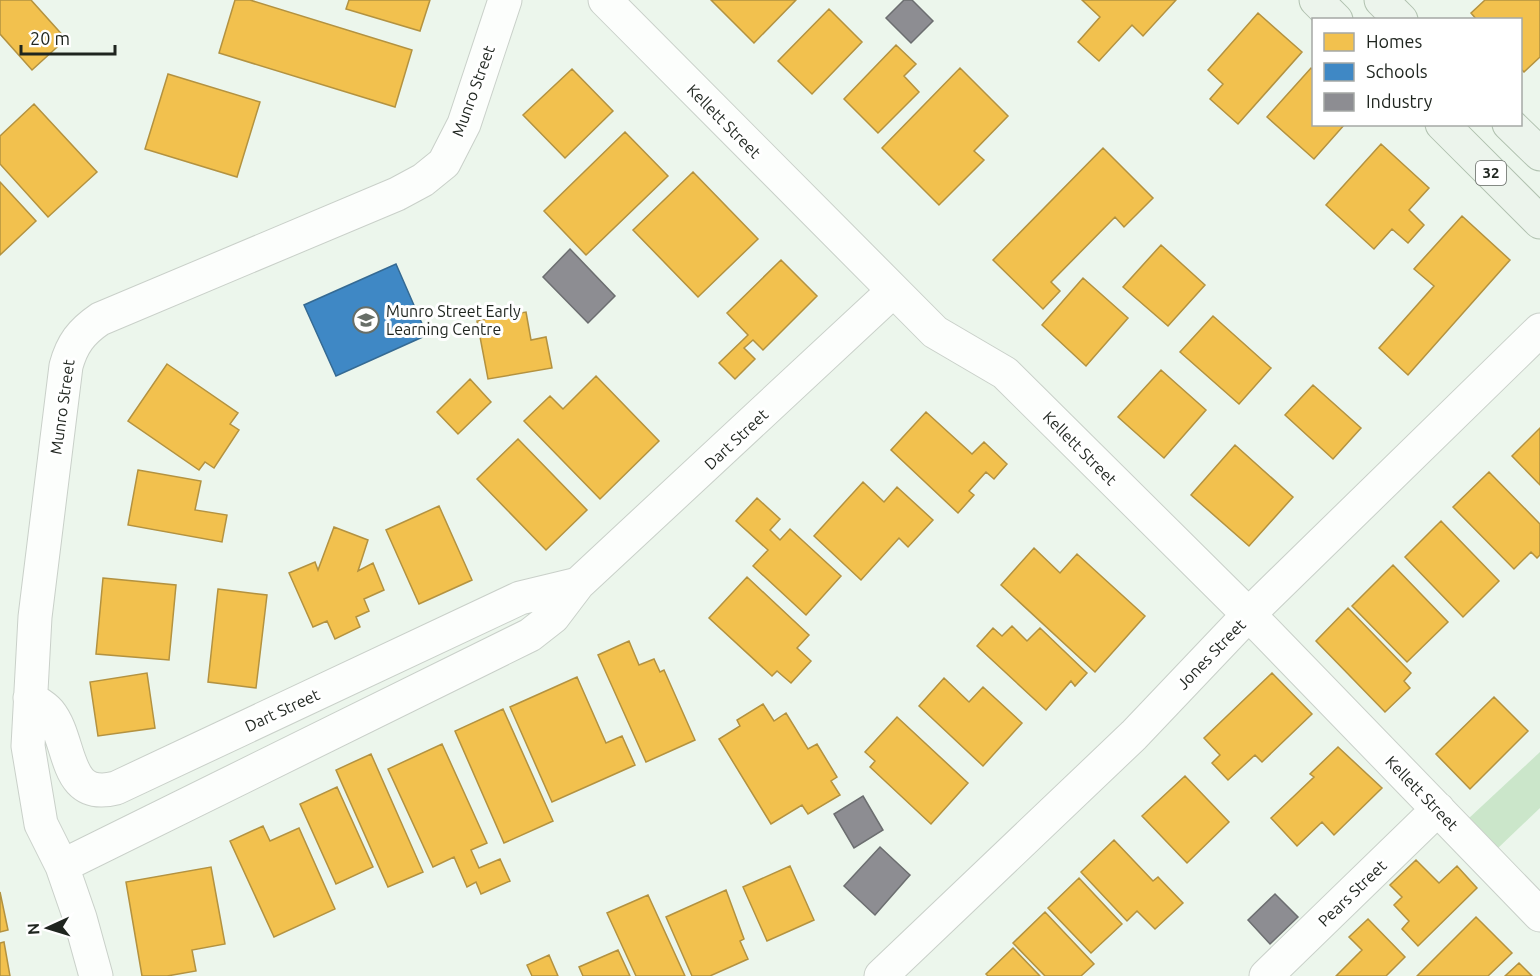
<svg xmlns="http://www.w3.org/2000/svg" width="1540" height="976" viewBox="0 0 1540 976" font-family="Ubuntu,sans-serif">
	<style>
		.green { fill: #cbe6ca }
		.homes { fill: #f2c14e; stroke: #b39240; stroke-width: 1.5 }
		.schools { fill: #3f88c5; stroke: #356a93; stroke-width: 1.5 }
		.industry { fill: #8d8d92; stroke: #6c6e70; stroke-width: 1.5 }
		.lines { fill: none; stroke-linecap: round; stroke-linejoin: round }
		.minor-casing { stroke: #c9d0c9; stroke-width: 35 }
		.major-casing { stroke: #b0c1af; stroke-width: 35 }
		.minor { stroke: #fcfefc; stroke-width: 33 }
		.major { stroke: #ecf4ec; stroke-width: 33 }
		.labels { text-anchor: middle; stroke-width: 6; stroke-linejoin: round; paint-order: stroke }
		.shield { fill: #fff; stroke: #626662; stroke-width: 1.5 }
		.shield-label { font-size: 15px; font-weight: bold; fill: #1f251f }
		.street-label { font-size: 16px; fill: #1f251f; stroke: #fff }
		.poi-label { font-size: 16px; fill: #1f251f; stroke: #fff; text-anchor: start }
	</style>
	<rect width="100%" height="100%" fill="#ecf6ec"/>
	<path class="green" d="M1540,752V808L1497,849L1468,819Z"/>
	<path class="homes" d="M0,0H31L66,39L32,70L0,34Z
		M235,0H250L412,50L395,107L219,53Z
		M349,0H430L420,31L346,9Z
		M711,0H796L754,43Z
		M1082,0H1176L1143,36L1132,25L1099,61L1078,42L1100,17Z
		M1485,0H1540V57L1524,72L1520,68V20H1477L1471,13Z
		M829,9L862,42L812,94L778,61Z
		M1258,13L1302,52L1238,124L1210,99L1223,84L1208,70Z
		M896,45L916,64L904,76L919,92L878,133L844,99Z
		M960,68L1008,116L974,151L984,160L939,205L882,148Z
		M1311,68L1314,71V124H1345L1314,159L1267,117Z
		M572,69L613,111L565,158L523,115Z
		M168,74L260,102L237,177L145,149Z
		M34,104L97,172L48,217L0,164V136Z
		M625,132L668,176L586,255L544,211Z
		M1381,144L1429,188L1409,210L1424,225L1408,243L1392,229L1374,249L1326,205Z
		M1103,148L1153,198L1124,227L1115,217L1051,282L1060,291L1043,309L993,260Z
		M693,172L758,239L698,297L633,230Z
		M0,182L36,221L0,255Z
		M1462,216L1510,260L1408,375L1379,348L1434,286L1414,269Z
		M1161,245L1205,285L1168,326L1123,287Z
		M781,260L817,296L763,350L753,340L744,348L755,359L735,379L719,363L748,335L727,313Z
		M1083,278L1128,318L1086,366L1042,325Z
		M526,312L531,340L546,337L552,368L488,379L477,321Z
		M1213,316L1271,368L1239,404L1180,352Z
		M167,364L238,413L230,424L239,430L214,468L205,462L199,470L128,421Z
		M1161,370L1206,410L1164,458L1118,417Z
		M596,376L659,441L600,499L524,421L550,396L563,409Z
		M470,379L491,402L458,434L437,412Z
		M1313,385L1361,428L1333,459L1285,415Z
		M926,412L972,454L984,442L1007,464L994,479L986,472L969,491L974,495L958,513L891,450Z
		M1540,428V485L1512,456Z
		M518,439L587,510L546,550L477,479Z
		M1235,445L1293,497L1249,546L1191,495Z
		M138,470L201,481L195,510L227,515L222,542L128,525Z
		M1489,472L1540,524V555L1537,558L1531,552L1514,569L1453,507Z
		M863,482L884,502L897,487L933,520L908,547L899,538L861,580L814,536Z
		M757,498L780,519L770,530L780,540L790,529L841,576L806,615L753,566L768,550L736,521Z
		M439,506L472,580L419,604L386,530Z
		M1441,521L1499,581L1463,617L1405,557Z
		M334,527L368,540L358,571L373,563L384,590L364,599L369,611L356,617L360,627L335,639L327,621L313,627L289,573L315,562L318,570Z
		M1034,548L1060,573L1077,554L1145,616L1095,672L1001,585Z
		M1393,565L1448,622L1407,662L1352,606Z
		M747,577L809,635L797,648L811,661L791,683L777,671L772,676L709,618Z
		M103,578L176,585L169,660L96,654Z
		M218,589L267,595L256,688L208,682Z
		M1348,608L1411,673L1404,681L1410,688L1385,712L1316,641Z
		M1012,626L1027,641L1040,628L1087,673L1075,686L1071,681L1046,710L977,646L993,628L1002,636Z
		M629,641L639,665L654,659L660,672L664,670L695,740L646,762L598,655Z
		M147,673L155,728L98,736L90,682Z
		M1272,673L1312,714L1262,762L1255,755L1228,780L1212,763L1220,755L1204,738Z
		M577,677L606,743L622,736L635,765L552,802L510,707Z
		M944,678L969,702L983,687L1022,723L983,766L919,706Z
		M1494,697L1528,731L1470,789L1436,754Z
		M763,704L774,721L786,713L808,749L817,744L837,777L831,781L840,795L808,814L802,805L771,824L719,739L740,726L737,720Z
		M503,709L553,821L504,843L455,731Z
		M897,717L968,783L931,824L870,767L875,761L865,752Z
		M442,744L487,843L471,850L479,868L500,859L510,881L481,894L476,882L467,887L454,857L433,867L388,769Z
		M1338,747L1382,788L1334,835L1322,822L1297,846L1271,818L1314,777L1310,774Z
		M371,754L423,872L388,887L336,770Z
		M1185,776L1229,822L1187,863L1142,816Z
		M337,787L373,867L336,884L300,804Z
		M263,826L270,841L299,828L335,909L274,937L230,841Z
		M1114,840L1153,881L1158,877L1183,903L1155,929L1137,911L1127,921L1081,872Z
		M1416,860L1439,883L1457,866L1477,888L1418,946L1402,929L1409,921L1394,905L1402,897L1390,885Z
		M790,866L814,920L767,941L743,887Z
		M211,867L225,944L192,950L196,971L167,976H142L126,882Z
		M1079,878L1122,924L1091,953L1048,908Z
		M726,890L744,939L740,941L748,959L710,976H692L666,917Z
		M0,892L8,930L0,932Z
		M648,895L685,976H636L607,913Z
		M1045,912L1094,964L1081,976H1045L1013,943Z
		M1476,917L1512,953L1488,976H1417Z
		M1368,919L1405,957L1386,976H1336L1362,950L1349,937Z
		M4,942L10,976H0V943Z
		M1013,948L1040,976H988L986,974Z
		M618,950L630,976H583L579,967Z
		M549,955L558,976H532L527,965Z
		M1519,963L1532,976H1505Z"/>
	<path class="schools" d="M396,264L427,335L336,376L304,305Z"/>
	<path class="industry" d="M904,0H912L933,21L911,43L886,18Z
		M570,249L615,296L588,323L543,277Z
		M863,796L883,830L854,848L834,814Z
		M880,847L910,875L875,915L844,886Z
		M1275,894L1298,917L1270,944L1248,920Z"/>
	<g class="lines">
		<g class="minor-casing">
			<path id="minor" d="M605,0L935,332L1005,373L1263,629L1540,915
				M30,698C36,702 44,706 49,712C73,741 62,802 116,788L520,598L578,584
				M62,866L530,635L553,617L578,584L892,292
				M96,976L80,918L62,866L41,824L28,746L35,617L66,366C72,344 81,332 100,319L397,194L423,180L444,163L464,124L505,0
				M881,976L1134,735L1249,614L1540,330
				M1266,976L1438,809"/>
		</g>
		<g class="major-casing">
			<path id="major" d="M1316,0L1336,20
				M1381,0L1401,20
				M1442,124L1540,222
				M1509,124L1540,154"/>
		</g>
		<use href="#minor" class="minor"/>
		<use href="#major" class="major"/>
	</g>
	<defs>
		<g id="school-ring" transform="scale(1.35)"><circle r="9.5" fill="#fff" stroke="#676e67" stroke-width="1.5"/><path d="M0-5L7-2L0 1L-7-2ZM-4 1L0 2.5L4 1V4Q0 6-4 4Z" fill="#676e67"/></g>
	</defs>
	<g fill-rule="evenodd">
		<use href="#school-ring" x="366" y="320"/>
	</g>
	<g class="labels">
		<rect class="shield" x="1476" y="161" width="30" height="24" rx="4.5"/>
		<g class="shield-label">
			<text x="1491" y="178">32</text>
		</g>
		<g class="street-label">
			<text transform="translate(473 91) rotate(-70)" y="6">Munro Street</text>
			<text transform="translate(724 121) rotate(45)" y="6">Kellett Street</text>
			<text transform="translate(62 407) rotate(-82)" y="6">Munro Street</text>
			<text transform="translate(736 439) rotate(-43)" y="6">Dart Street</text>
			<text transform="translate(1080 448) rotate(45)" y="6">Kellett Street</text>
			<text transform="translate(1211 654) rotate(-46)" y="6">Jones Street</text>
			<text transform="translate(282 710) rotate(-25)" y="6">Dart Street</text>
			<text transform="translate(1422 793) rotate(46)" y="6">Kellett Street</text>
			<text transform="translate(1352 893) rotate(-44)" y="6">Pears Street</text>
		</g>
		<g class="poi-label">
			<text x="386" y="317">Munro Street Early<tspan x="386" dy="18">Learning Centre</tspan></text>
		</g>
	</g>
	<rect x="1312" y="18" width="210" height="108" fill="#ffffff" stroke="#a5a8a5" stroke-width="1.5"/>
	<rect x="1324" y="33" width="30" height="18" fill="#f2c14e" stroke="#a5a8a5" stroke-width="1.5"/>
	<text x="1366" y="48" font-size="18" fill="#1f251f">Homes</text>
	<rect x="1324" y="63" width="30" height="18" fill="#3f88c5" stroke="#a5a8a5" stroke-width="1.5"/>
	<text x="1366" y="78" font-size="18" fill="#1f251f">Schools</text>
	<rect x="1324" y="93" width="30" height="18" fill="#8d8d92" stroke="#a5a8a5" stroke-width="1.5"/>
	<text x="1366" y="108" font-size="18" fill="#1f251f">Industry</text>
	<g transform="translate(48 928) rotate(266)" stroke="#ffffff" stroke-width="4.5" paint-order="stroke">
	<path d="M0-4.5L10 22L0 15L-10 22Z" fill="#1f251f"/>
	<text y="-9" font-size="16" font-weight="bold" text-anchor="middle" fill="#1f251f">N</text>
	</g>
	<path d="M21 45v9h94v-9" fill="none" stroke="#1f251f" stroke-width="3"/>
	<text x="30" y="45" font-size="18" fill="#1f251f" stroke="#ffffff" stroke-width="4.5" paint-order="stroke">20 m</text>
</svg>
